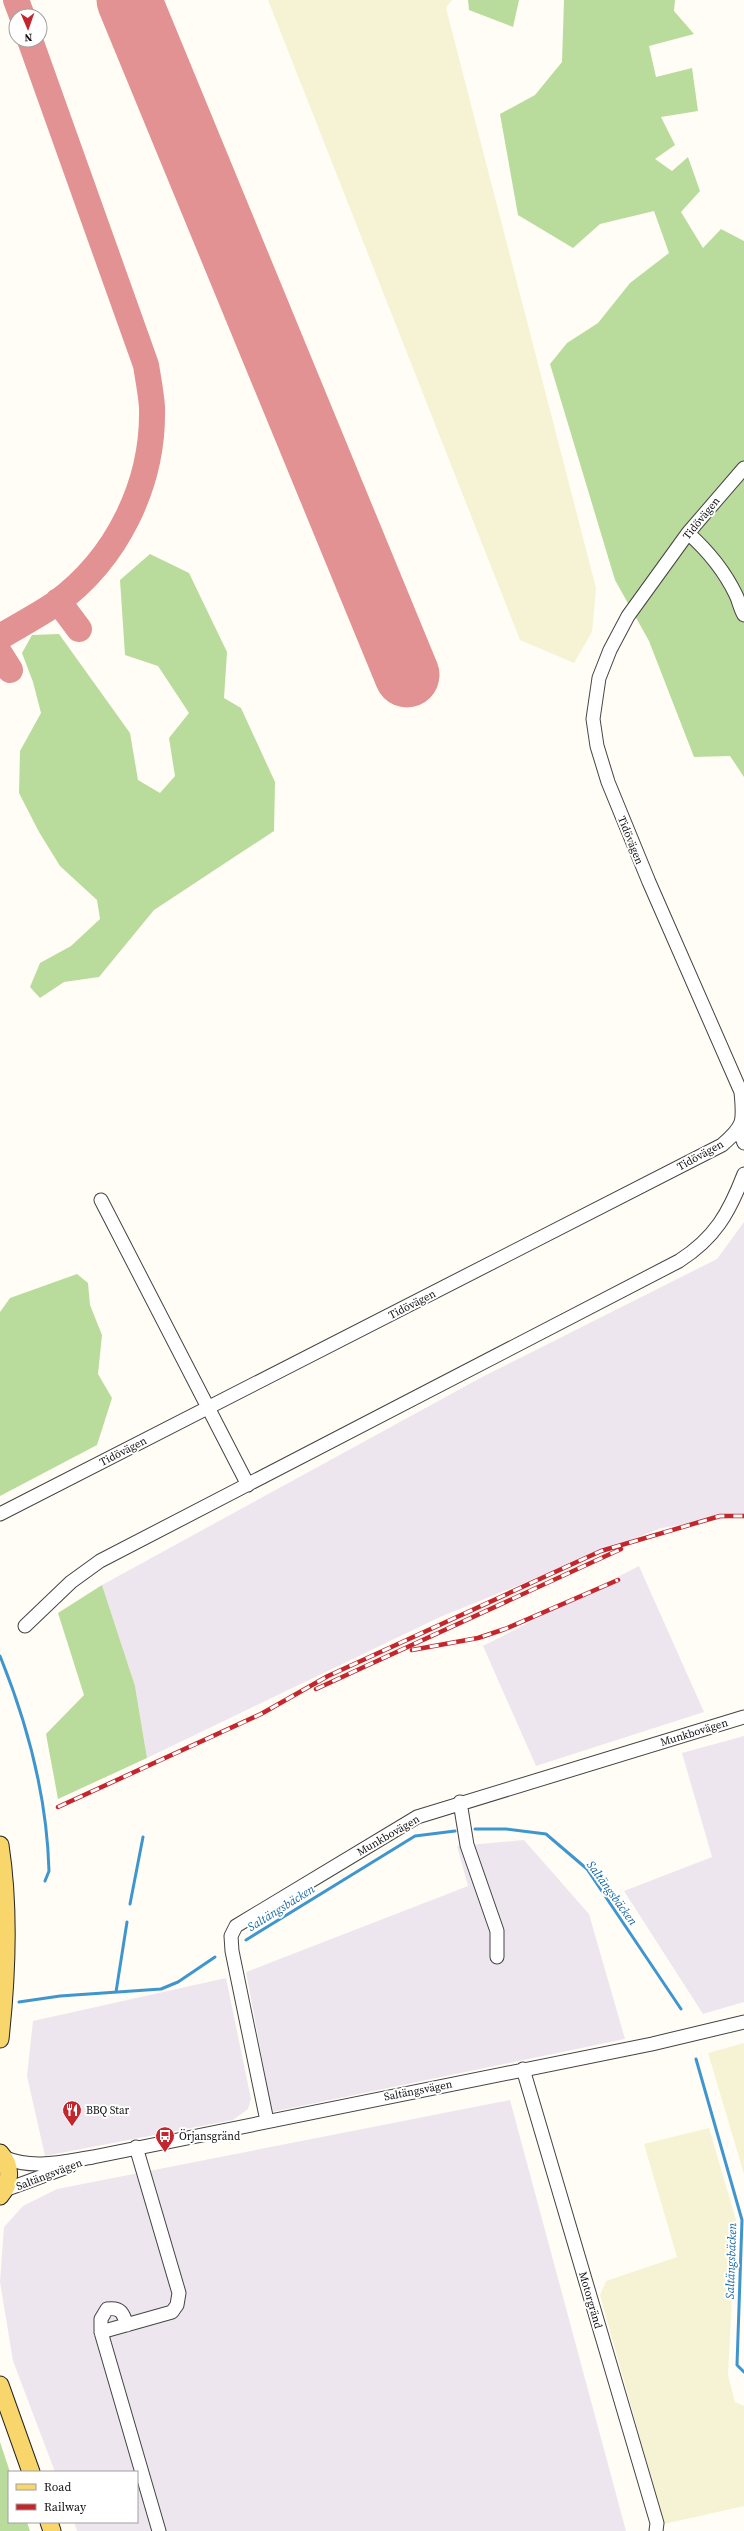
<svg xmlns="http://www.w3.org/2000/svg" width="744" height="2531" viewBox="0 0 744 2531" font-family="'Source Serif 4',serif">
	<style>
		.industrial { fill: #eee6ef }
		.farmland { fill: #f6f3d4 }
		.forest { fill: #b9dc9c }
		.lines { fill: none; stroke-linecap: round; stroke-linejoin: round }
		.stream { stroke: #3f96cf; stroke-width: 3 }
		.taxiway { stroke: #e29292; stroke-width: 26 }
		.runway { stroke: #e29292; stroke-width: 65 }
		.minor-casing { stroke: #444; stroke-width: 15 }
		.major-casing { stroke: #222; stroke-width: 19 }
		.minor { stroke: #fff; stroke-width: 13 }
		.major { stroke: #f9d66b; stroke-width: 17 }
		.rail-casing { stroke: #c4262e; stroke-width: 4.5 }
		.rail { stroke: #fff; stroke-width: 3; stroke-dasharray: 9; stroke-linecap: butt }
		.labels { text-anchor: middle; stroke-width: 4; stroke-linejoin: round; paint-order: stroke }
		.street-label { font-size: 11px; fill: #111; stroke: #fff }
		.poi-label { font-size: 11px; fill: #111; stroke: #fff; text-anchor: start }
		.water-label { font-size: 12px; font-style: italic; fill: #1768a6; stroke: #fff }
	</style>
	<rect width="100%" height="100%" fill="#fffdf5"/>
	<path class="industrial" d="M744,1222V1516L661,1528L440,1617L147,1758L135,1686L102,1585L484,1376L717,1259Z
		M639,1566L704,1712L536,1766L483,1646Z
		M744,1736V2002L703,2014L624,1891L712,1857L682,1753Z
		M524,1840L589,1914L625,2039L272,2112L246,1972L468,1886L457,1846Z
		M226,1978L251,2099L248,2109L233,2120L45,2156L27,2076L33,2021Z
		M510,2100L626,2531H77L74,2522H137V2472H55L13,2361L0,2282L4,2227L23,2206L57,2189Z"/>
	<path class="farmland" d="M268,0H452L446,8L596,588L592,632L574,663L520,640Z
		M744,2043V2174L708,2053Z
		M709,2128L736,2220L728,2375L735,2402L744,2406V2506L664,2524L600,2295L606,2281L677,2257L644,2144Z"/>
	<path class="forest" d="M468,0H519L513,27L469,10Z
		M564,0H675L674,11L694,34L649,46L656,77L692,68L698,111L661,117L675,145L655,159L672,171L688,157L700,191L681,212L703,248L721,229L744,241V777L730,756L694,757L649,641L615,580L550,364L567,343L598,323L630,283L669,253L654,211L600,224L573,248L518,215L500,114L535,95L562,62Z
		M150,554L189,573L227,652L224,698L241,708L275,782L274,831L154,910L99,977L64,982L40,998L30,987L40,963L71,946L100,919L97,900L60,866L39,832L19,793L20,751L41,713L33,682L22,653L32,635L59,634L130,733L138,780L160,793L175,776L169,738L189,713L158,666L125,655L120,580Z
		M77,1274L88,1283L90,1305L102,1335L98,1374L112,1398L97,1445L0,1496V1312L10,1298Z
		M102,1585L135,1686L147,1758L58,1799L46,1734L84,1695L58,1613Z
		M0,2442L10,2472L9,2522H27L30,2531H0Z"/>
	<g class="lines">
		<path class="stream" d="M0,1656C28,1725 47,1797 49,1871L45,1881
			M475,1829H506L546,1834L587,1869L681,2009
			M130,1904L143,1837
			M246,1940L415,1836L455,1831
			M116,1992L127,1922
			M19,2002L60,1996L161,1989L178,1982L215,1957
			M696,2059L742,2220L737,2365L744,2372"/>
		<path class="taxiway" d="M16,0L22,16
			M58,601L79,629
			M0,637C18,626 37,616 55,604C117,559 154,484 152,407C151,393 148,378 146,365L30,40
			M0,654L10,670"/>
		<path class="runway" d="M129,0L407,675"/>
		<g class="minor-casing">
			<path id="minor" d="M688,533C707,550 725,572 736,595C739,601 740,609 744,615
				M739,1130L744,1143
				M101,1200L248,1485
				M0,1514L722,1145C744,1126 744,1122 741,1092L649,882L608,782L597,746L593,719L599,678L610,650L628,616L688,533L744,468
				M25,1626L71,1582L100,1561L679,1261C715,1238 729,1213 744,1174
				M460,1802L467,1845L497,1931V1957
				M523,2069L657,2523L656,2531
				M267,2121L232,1951L231,1936L236,1926L417,1817L744,1717
				M136,2147L179,2293L177,2305L172,2312L101,2332L159,2531
				M3,2157C33,2170 62,2162 93,2157L652,2044L744,2022
				M5,2190L70,2166
				M101,2332V2319L107,2309C121,2307 123,2313 127,2325"/>
		</g>
		<g class="major-casing">
			<path id="major" d="M0,1845C10,1910 7,1975 0,2039
				M0,2153C12,2166 11,2183 0,2196
				M0,2385L31,2472
				M49,2522L52,2531"/>
		</g>
		<use href="#minor" class="minor"/>
		<use href="#major" class="major"/>
		<g class="rail-casing">
			<path id="rail" d="M412,1650L478,1638L505,1629L618,1580
				M316,1689L621,1549
				M58,1807L261,1714L328,1676L601,1551L720,1516H744"/>
		</g>
		<use href="#rail" class="rail"/>
	</g>
	<defs>
		<g id="restaurant-pin" transform="scale(1)"><path d="M0 17L-7.5 6A9.5 9.5 0 1 1 7.5 6Z" fill="#c4262e" stroke="#fff"/><path d="M-5-6h1v4h1v-4h1v4h1v-4h1v5L-1.5 .5V6h-2V.5L-5-1ZM5-6V6H3V1.5H1.5Q1.5-4 5-6Z" fill="#fff"/></g>
		<g id="bus-pin" transform="scale(1)"><path d="M0 17L-7.5 6A9.5 9.5 0 1 1 7.5 6Z" fill="#c4262e" stroke="#fff"/><path d="M-5-6H5V4H4V6H2V4H-2V6H-4V4H-5ZM-3.5-4V0h7V-4ZM-3.5 1.2v1.5H-2V1.2ZM2 1.2v1.5H3.5V1.2Z" fill="#fff"/></g>
	</defs>
	<g fill-rule="evenodd">
		<use href="#restaurant-pin" x="72" y="2110"/>
		<use href="#bus-pin" x="165" y="2136"/>
	</g>
	<g class="labels">
		<g class="street-label">
			<text transform="translate(701 518) rotate(-51)" y="4">Tidövägen</text>
			<text transform="translate(631 840) rotate(68)" y="4">Tidövägen</text>
			<text transform="translate(700 1155) rotate(-29)" y="4">Tidövägen</text>
			<text transform="translate(412 1304) rotate(-27)" y="4">Tidövägen</text>
			<text transform="translate(123 1451) rotate(-27)" y="4">Tidövägen</text>
			<text transform="translate(694 1732) rotate(-17)" y="4">Munkbovägen</text>
			<text transform="translate(388 1835) rotate(-30)" y="4">Munkbovägen</text>
			<text transform="translate(418 2090) rotate(-11)" y="4">Saltängsvägen</text>
			<text transform="translate(49 2174) rotate(-21)" y="4">Saltängsvägen</text>
			<text transform="translate(591 2300) rotate(74)" y="4">Motorgränd</text>
		</g>
		<g class="poi-label">
			<text x="86" y="2114">BBQ Star</text>
			<text x="179" y="2140">Örjansgränd</text>
		</g>
		<g class="water-label">
			<text transform="translate(612 1893) rotate(54)" y="4">Saltängsbäcken</text>
			<text transform="translate(281 1908) rotate(-32)" y="4">Saltängsbäcken</text>
			<text transform="translate(731 2261) rotate(-88)" y="4">Saltängsbäcken</text>
		</g>
	</g>
	<rect x="8" y="2471" width="130" height="52" fill="#ffffff" stroke="#a0a0a0"/>
	<rect x="16" y="2484" width="20" height="6" fill="#f9d66b" stroke="#a0a0a0"/>
	<text x="44" y="2491" font-size="12" fill="#111111">Road</text>
	<rect x="16" y="2504" width="20" height="6" fill="#c4262e" stroke="#a0a0a0"/>
	<text x="44" y="2511" font-size="12" fill="#111111">Railway</text>
	<g transform="translate(28 28) rotate(178)"><circle r="19" fill="#ffffff" stroke="#a0a0a0"/>
	<path d="M0-3L7 15L0 10L-7 15Z" fill="#c4262e"/>
	<text y="-6" font-size="11" font-weight="bold" text-anchor="middle" fill="#111111">N</text>
	</g>
</svg>
